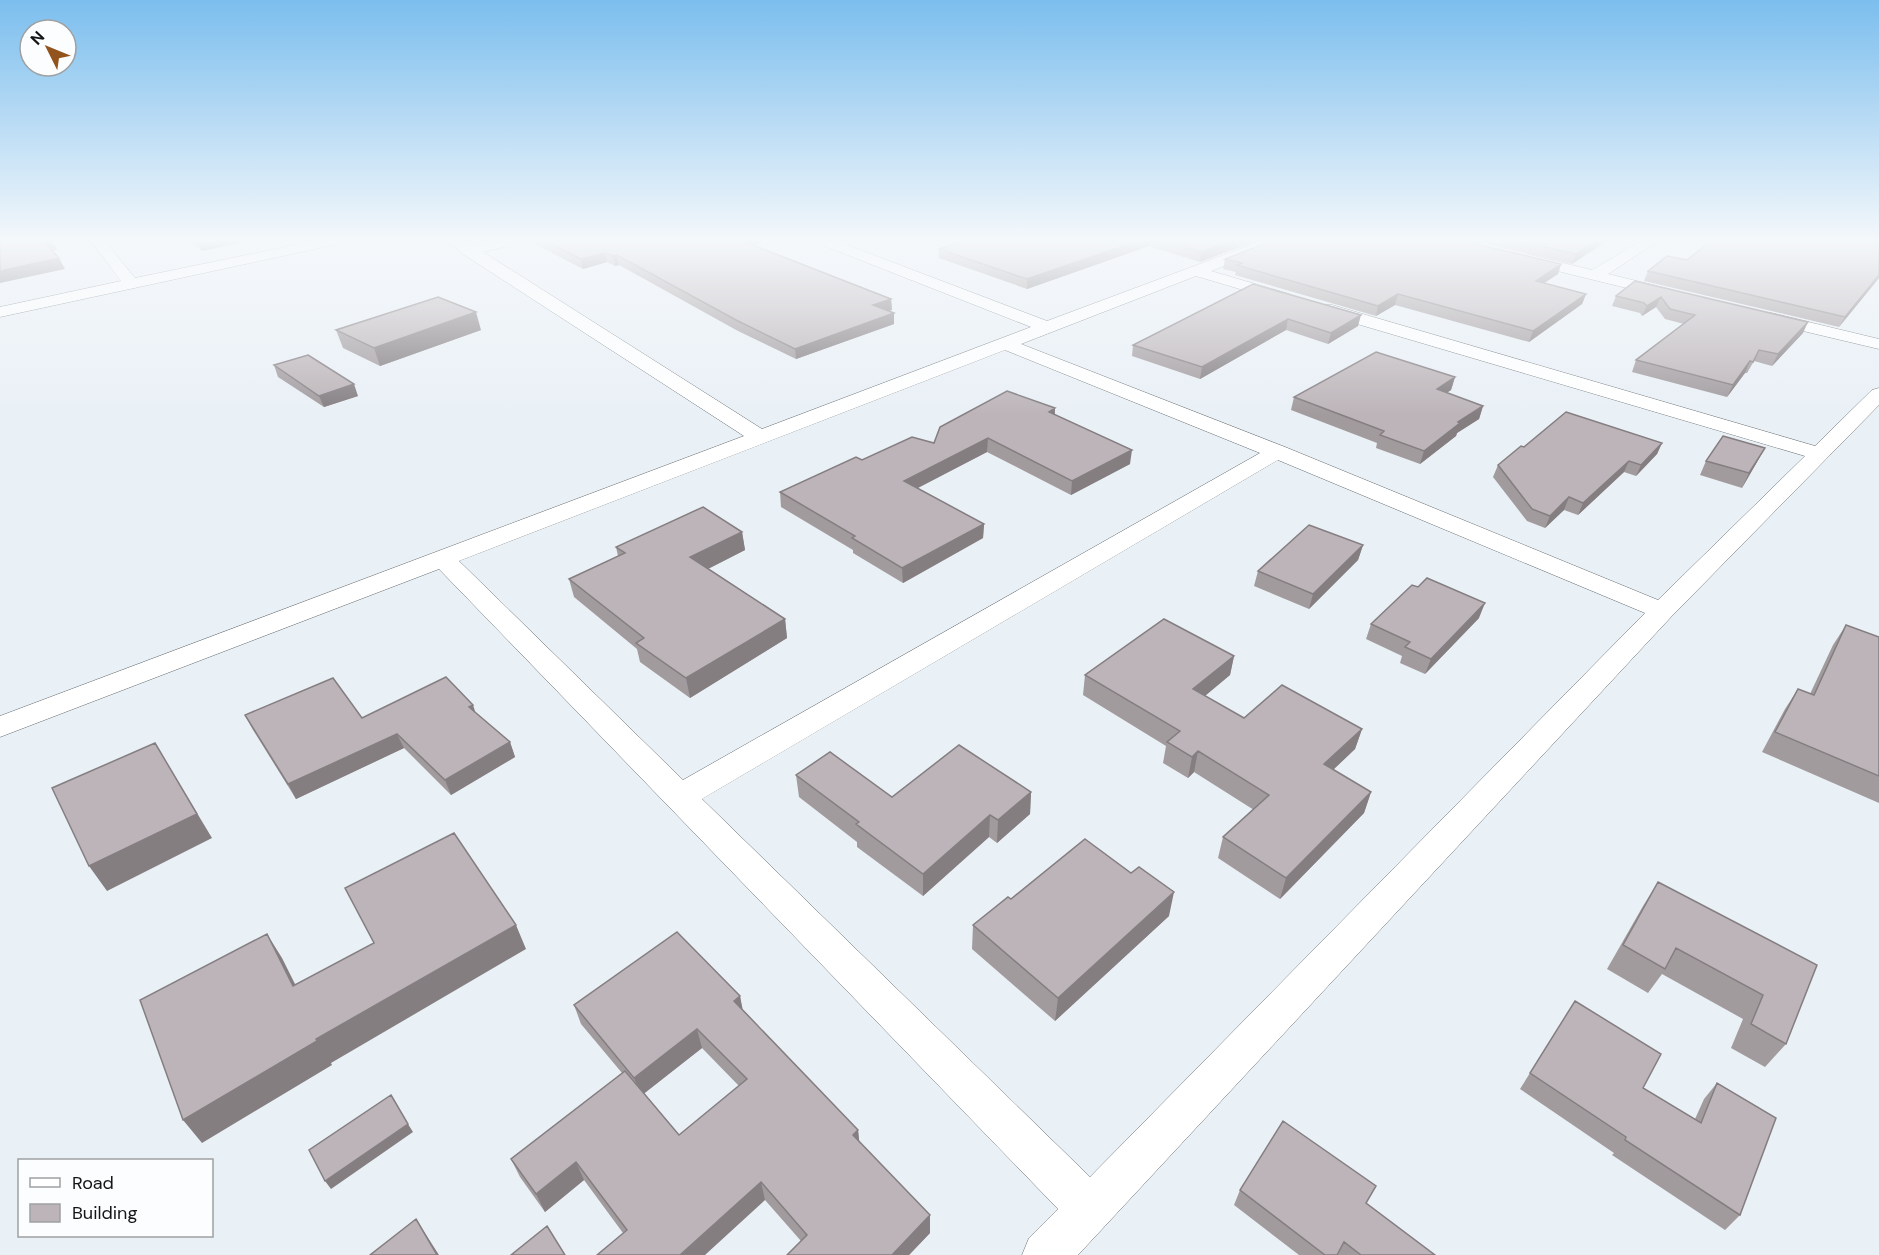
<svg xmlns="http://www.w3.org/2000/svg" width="1879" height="1255" viewBox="0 0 1879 1255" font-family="'DM Sans',sans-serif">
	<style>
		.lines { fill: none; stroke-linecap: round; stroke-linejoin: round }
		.street-casing { stroke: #656b6f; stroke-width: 1 }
		.street { fill: #fff; fill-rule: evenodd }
		.wall { fill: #a29b9e; fill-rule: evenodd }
		.shaded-wall { fill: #847e81 }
		.building { fill: #bcb4b8; stroke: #847e81; stroke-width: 1.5 }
	</style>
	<rect width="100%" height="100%" fill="#e9f0f6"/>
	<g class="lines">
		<g class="street-casing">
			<path id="street" d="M90,240H104L135,278L319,240H345L338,244L0,317V307L121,281Z
				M447,240H464L473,245L497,240H522L520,243L483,252L762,429L1031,327L817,243L815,240H834L1047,321L1264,240H1284L1282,243L1211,271L1289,294L1291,297L1289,300H1277L1196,276L1021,344L1285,447L1658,600L1805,456L1320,313L1318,309L1320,305H1332L1815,446L1872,390L1879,388V405L1671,617L1078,1255H1022L1029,1238L1058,1209L439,569L0,737V716L744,436L463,254ZM1005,350L1260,453L683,780L459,561ZM1278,460L1645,613L1090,1177L702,799Z
				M1643,240H1660L1608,274L1673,290L1675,293L1673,296L1667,298L1521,262L1518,259L1526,254L1592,270Z
				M1771,313L1879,339V349L1765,322L1762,318L1765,314Z"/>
		</g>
		<use href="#street" class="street"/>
	</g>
	<path class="wall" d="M187,240H254L202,251Z
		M527,240H768L752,245L891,299L892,310L888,311L894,324L796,359L738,331L619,265L615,266L607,262L583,269Z
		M966,240H1258L1200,262L1149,246L1027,289L939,258V249Z
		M1469,240H1608L1572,264Z
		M1879,240V278L1839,327L1644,281L1648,271L1687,260Z
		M1225,259L1561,264L1558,274L1544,283L1586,294L1582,304L1529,342L1395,305L1376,316L1235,275L1236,272L1223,269Z
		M1635,281L1803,333L1772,366L1754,361L1747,373H1745L1727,397L1632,372L1636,360L1684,324L1665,319L1656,307L1642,316L1640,313L1612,306L1616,296Z
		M1253,284L1358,326L1328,344L1286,330L1200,379L1132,356L1133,345Z
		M336,330H481L380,366L343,348Z
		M274,365L358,396L324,407L278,377Z
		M1455,377L1451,390L1446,393L1483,406L1479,419L1457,433L1456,436L1420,464L1376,448L1377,443L1291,410L1294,397Z
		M1055,408V415L1130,464L1071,495L987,452L918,488L984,524L983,538L903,583L853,553V550L781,507L780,492L862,460L934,443Z
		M1662,443L1657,454L1636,476L1624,472L1578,515L1564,510L1545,528L1527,521L1493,477L1498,465L1524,447Z
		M1765,448L1742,488L1700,475L1706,461Z
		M742,532L745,550L708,569L785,619L787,638L690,698L640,662L637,649L574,597L569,579L618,556L616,547Z
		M1363,545L1358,560L1309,609L1254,586L1258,571Z
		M1479,618L1425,674L1400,663L1402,656L1366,639L1371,624Z
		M1846,625L1879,637V803L1762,752L1785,709L1798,689L1810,694L1833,645Z
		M1234,656L1230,675L1205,696L1244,718L1362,729L1355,749L1333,770L1371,792L1364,813L1280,899L1218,858L1223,837L1254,810L1194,772L1188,778L1163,763L1166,746L1083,695L1085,675Z
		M476,713L510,742L515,757L451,795L404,748L296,799L253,730L245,715L362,718Z
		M796,775L892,797L1031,792L1030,814L997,843L989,837L923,896L857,847V842L799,797Z
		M1658,882L1817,965L1786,1044L1765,1067L1731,1048L1743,1019L1662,974L1648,993L1607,969L1643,906Z
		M1011,899L1169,916L1055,1021L972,949L973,925Z
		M740,996L742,1009L858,1130L859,1141L930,1233L909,1255H787L801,1241L765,1200L623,1233L584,1180L545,1212L520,1177L511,1159L622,1073L581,1024L574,1005ZM702,1048L739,1086L679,1135L644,1093Z
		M1575,1001L1643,1088L1695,1119L1704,1099L1717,1083L1740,1215L1725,1230L1612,1155L1614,1153L1520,1089Z
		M1240,1190L1366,1204L1435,1255H1299L1234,1205Z"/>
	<path class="shaded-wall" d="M52,240L57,250L48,252L43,241Z
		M198,240H254L202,251Z
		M739,240H768L740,249Z
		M1141,240H1150L1149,246L1027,289V279Z
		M1234,240H1258L1200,262L1201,252Z
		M1597,240H1608L1572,264L1576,254Z
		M605,253L607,262L583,269L581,259Z
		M617,255L619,265L615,266L613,256Z
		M59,258L65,269L0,283V271Z
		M1561,264L1558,274L1532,291L1536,281Z
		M1879,275V278L1839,327L1845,317Z
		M1398,294L1395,305L1376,316L1378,306Z
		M1586,294L1582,304L1529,342L1533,331Z
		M1661,297L1656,307L1642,316L1647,306Z
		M891,299L892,310L873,315V305Z
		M476,312L481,330L380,366L374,348Z
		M894,313V324L796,359L795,349Z
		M1361,315L1358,326L1328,344L1331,333Z
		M1288,319L1286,330L1200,379L1202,367Z
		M1808,322L1803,333L1772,366L1778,354Z
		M1750,361L1745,373L1727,397L1733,385Z
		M1455,377L1451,390L1433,402L1437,389Z
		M354,384L358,396L324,407L319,396Z
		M1483,406L1479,419L1457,433L1456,436L1420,464L1424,451L1458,422Z
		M1055,408L1054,422L1049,412Z
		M988,438L987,452L904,495V481Z
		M1662,443L1657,454L1636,476L1641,465Z
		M1765,448L1757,462L1742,488L1749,473Z
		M1132,450L1130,464L1071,495L1072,481Z
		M1629,461L1624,472L1578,515L1583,503Z
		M1569,497L1564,510L1545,528L1550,516Z
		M984,524L983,538L903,583L902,568Z
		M742,532L745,550L694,576L690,557Z
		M1363,545L1358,560L1309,609L1313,594Z
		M1485,603L1479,618L1425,674L1431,659Z
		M785,619L787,638L690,698L686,678Z
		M1234,656L1230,675L1189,709L1193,689Z
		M473,705L478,720L469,707Z
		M1362,729L1355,749L1317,785L1324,764Z
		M397,734L404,748L296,799L288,784Z
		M510,742L515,757L451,795L445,780Z
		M155,743L212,838L107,891L89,866Z
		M1198,751L1194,772L1188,778L1192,757Z
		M1031,792L1030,814L997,843L998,820Z
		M1371,792L1364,813L1280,899L1286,878Z
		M990,815L989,837L923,896V874Z
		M1174,892L1169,916L1055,1021L1058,998Z
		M516,925L526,949L331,1063L332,1065L202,1143L183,1120L316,1039Z
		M267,934L282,958L308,1010L293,986Z
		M740,996L744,1016L734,1001Z
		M697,1029L702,1048L641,1096L634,1078Z
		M408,1124L413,1132L331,1189L325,1181Z
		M858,1130L860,1148L853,1135Z
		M576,1162L584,1180L545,1212L536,1194Z
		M761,1182L765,1200L705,1255H680Z
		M930,1215V1233L909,1255H892Z
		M416,1219L430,1241L439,1255H437Z"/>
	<path class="building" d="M0,240H51L43,241L59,258L0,271Z
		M543,240H740L891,299L873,305L894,313L795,349L736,320L617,255L613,256L605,253L581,259Z
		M966,240H1141L1027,279L939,249Z
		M1160,240H1234L1201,252Z
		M1274,240H1459L1561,264L1536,281L1586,294L1533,331L1398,294L1378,306L1247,268L1237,265L1242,263L1225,259Z
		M1513,240H1597L1576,254Z
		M1712,240H1879V275L1845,317L1648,271L1667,256L1687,260Z
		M1635,281L1808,322L1778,354L1759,350L1753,362L1750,361L1733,385L1636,360L1695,315L1670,309L1661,297L1647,306L1644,303L1616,296Z
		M1253,284L1361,315L1331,333L1288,319L1202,367L1133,345Z
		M438,297L476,312L374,348L336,330Z
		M1376,352L1455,377L1437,389L1483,406L1458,422L1460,423L1424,451L1380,435L1384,431L1294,397Z
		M308,355L354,384L319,396L274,365Z
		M1007,391L1055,408L1049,412L1132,450L1072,481L988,438L904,481L984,524L902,568L852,538L855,536L780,492L856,457L862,460L912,437L934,443L940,427Z
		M1566,412L1662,443L1641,465L1629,461L1583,503L1569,497L1550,516L1532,509L1498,465L1521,446L1524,447Z
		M1723,436L1765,448L1749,473L1706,461Z
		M703,507L742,532L690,557L785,619L686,678L636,643L644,638L569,579L625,553L616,547Z
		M1309,525L1363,545L1313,594L1258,571Z
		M1427,578L1485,603L1431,659L1405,647L1410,642L1371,624L1412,585L1418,587Z
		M1164,619L1234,656L1193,689L1244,718L1282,685L1362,729L1324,764L1371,792L1286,878L1223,837L1269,795L1198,751L1192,757L1167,742L1180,731L1085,675Z
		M1846,625L1879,637V776L1775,732L1798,689L1814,695Z
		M446,677L473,705L469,707L510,742L445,780L397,734L288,784L245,715L333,678L362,718Z
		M155,743L197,814L89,866L52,788Z
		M959,745L1031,792L998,820L990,815L923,874L856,824L859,822L796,775L830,752L892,797Z
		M454,833L516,925L316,1039L317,1041L183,1120L140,1000L267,934L293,986L374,943L345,888Z
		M1085,839L1131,873L1139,867L1174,892L1058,998L973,925L1008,897L1011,899Z
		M1658,882L1817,965L1786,1044L1751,1024L1763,995L1676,948L1665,969L1623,945Z
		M677,932L740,996L734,1001L858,1130L853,1135L930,1215L892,1255H787L807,1235L761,1182L680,1255H597L627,1230L576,1162L536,1194L511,1159L625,1071L679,1135L747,1079L697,1029L634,1078L574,1005Z
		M1575,1001L1661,1054L1643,1088L1701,1123L1717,1083L1776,1118L1740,1215L1625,1140L1626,1137L1530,1073Z
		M391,1095L408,1124L325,1181L309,1150Z
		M1283,1121L1376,1186L1366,1203L1435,1255H1361L1344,1242L1337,1255H1325L1240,1190Z
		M416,1219L437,1255H370Z
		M547,1226L565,1255H511Z"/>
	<linearGradient id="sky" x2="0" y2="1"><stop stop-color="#7bbeee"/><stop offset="0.58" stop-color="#f5f8fb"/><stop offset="1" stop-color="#f5f8fb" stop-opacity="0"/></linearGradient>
	<rect width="1879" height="415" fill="url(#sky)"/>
	<rect x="18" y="1159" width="195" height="78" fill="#fbfdfe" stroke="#9ea0a2" stroke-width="1.5"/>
	<rect x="30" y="1178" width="30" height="9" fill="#ffffff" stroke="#9ea0a2" stroke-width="1.5"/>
	<text x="72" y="1189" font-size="18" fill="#131517">Road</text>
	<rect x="30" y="1204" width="30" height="18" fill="#bcb4b8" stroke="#9ea0a2" stroke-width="1.5"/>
	<text x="72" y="1219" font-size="18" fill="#131517">Building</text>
	<g transform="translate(48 48) rotate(313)"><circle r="28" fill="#fbfdfe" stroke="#9ea0a2" stroke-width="1.5"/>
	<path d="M0-4.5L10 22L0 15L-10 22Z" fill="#93531c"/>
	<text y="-9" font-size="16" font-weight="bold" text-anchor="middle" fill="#131517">N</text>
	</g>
</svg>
